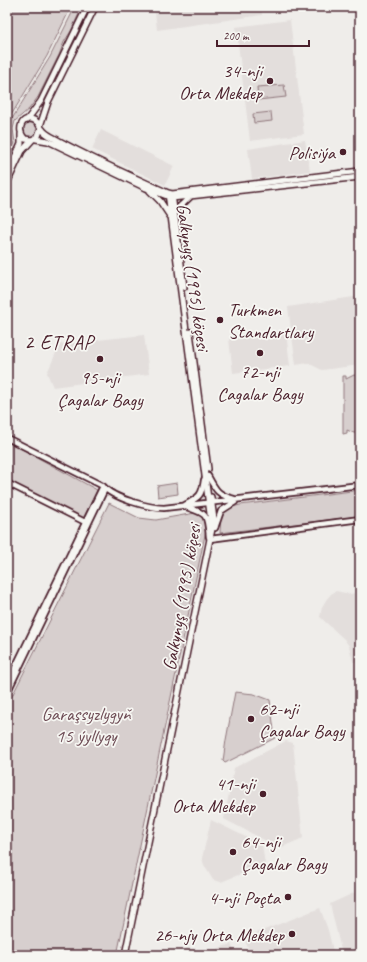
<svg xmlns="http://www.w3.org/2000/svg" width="367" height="962" viewBox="0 0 367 962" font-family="Caveat,sans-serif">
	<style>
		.built { fill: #e3dedc }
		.green { fill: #d7cfce; stroke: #90777c }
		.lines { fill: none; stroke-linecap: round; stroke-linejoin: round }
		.tertiary-casing { stroke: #4a1f2b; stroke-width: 8 }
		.secondary-casing { stroke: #4a1f2b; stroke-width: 8 }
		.tertiary { stroke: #f6f6f2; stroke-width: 4.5 }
		.secondary { stroke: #f6f6f2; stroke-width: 5 }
		.poi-dot { fill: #4a1f2b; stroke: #f6f6f2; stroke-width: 1.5 }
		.labels { text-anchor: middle; stroke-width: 3.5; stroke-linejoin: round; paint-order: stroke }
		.poi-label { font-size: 19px; fill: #4a1f2b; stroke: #f6f6f2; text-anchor: end }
		.street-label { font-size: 19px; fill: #4a1f2b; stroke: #f6f6f2 }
		.park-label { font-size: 19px; fill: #6d4b54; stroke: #f6f6f2 }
		.neighbourhood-label { font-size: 20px; letter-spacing: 1px; fill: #4a1f2b; stroke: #f6f6f2 }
	</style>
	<rect width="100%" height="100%" fill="#efedea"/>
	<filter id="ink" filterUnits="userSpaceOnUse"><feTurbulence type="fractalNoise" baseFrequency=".025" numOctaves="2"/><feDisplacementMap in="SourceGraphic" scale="8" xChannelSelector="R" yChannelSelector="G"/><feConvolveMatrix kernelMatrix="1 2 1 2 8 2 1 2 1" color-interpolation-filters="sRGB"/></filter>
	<g filter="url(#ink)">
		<path class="built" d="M161,7H261L262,15L157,30L155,11L160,10Z
			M290,20L304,134L250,141L236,27Z
			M101,130L174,166L165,185L92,149Z
			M305,140L310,171L252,179L248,149Z
			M360,296V365L322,370L308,363L296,365L288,307Z
			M286,332L290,366L233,373L229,339Z
			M144,335L149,374L53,387L47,373L60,344Z
			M336,591L350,594L360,592V661L353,662L349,646L344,639L320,617L322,607L326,600L331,594Z
			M286,741L293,743L303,838L280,848L224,819L234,768Z
			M211,820L262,845L265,864L221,882L213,880L204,865L202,858Z
			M360,890V951L351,955L342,954L330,904Z
			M320,908L328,930L334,955H251L244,938Z
			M231,944L236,955H185L186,948L207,952Z"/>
		<path class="green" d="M7,7H71L47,56L7,122Z
			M75,7H82L71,31L64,42L59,55L38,97L29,109L15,121L13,129L15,143L7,161V127L50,57Z
			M284,85L286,97L258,100L257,87Z
			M271,112L272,121L254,123L253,114Z
			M22 130a8 8 0 1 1 16 0a8 8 0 1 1-16 0Z
			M354,375L360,376V433H354L347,430V433L343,434V376H346V379Z
			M7,441L97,490L82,521L7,483Z
			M177,483L178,494L158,497L157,486Z
			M360,490V516L220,533L221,516L225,509L240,505Z
			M109,503L139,518L156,520L195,513L203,518L206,530L117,955H7V706Z
			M235,692L254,694L270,700L275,738L225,763L223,761L226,740Z"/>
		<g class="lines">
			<g class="tertiary-casing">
				<path id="tertiary" d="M7,438L103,486C112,498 149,508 164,508L360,485
					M208,476C216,491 218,495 234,499
					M7,483L87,523
					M185,505C199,497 202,496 204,480
					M186,507C208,514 207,514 209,537
					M215,528L221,511L235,502
					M210,539L360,519
					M7,684L103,486
					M7,693L105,489"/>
			</g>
			<g class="secondary-casing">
				<path id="secondary" d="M27,120L41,101L87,7
					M40,126L48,102L95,7
					M41,128L38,136L32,140L25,139C16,130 22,115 34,120C39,122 39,126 42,129C44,132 48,135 52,137C89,158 129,175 168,193L172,194L360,171
					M36,139L48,141L146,188L172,198L360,177
					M7,174L21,144V134
					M7,183L22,151L32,140
					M150,191L160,201L170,216
					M172,194L184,287
					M175,211L190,197
					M190,332L208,469
					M211,497L215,527
					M125,955L212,529L168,193"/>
			</g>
			<use href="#tertiary" class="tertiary"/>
			<use href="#secondary" class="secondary"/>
		</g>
	</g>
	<g class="poi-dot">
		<circle cx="270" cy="81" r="4"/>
		<circle cx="343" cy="152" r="4"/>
		<circle cx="220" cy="320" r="4"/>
		<circle cx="260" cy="353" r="4"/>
		<circle cx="100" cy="359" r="4"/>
		<circle cx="251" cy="719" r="4"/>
		<circle cx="263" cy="794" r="4"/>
		<circle cx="233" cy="852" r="4"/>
		<circle cx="288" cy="897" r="4"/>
		<circle cx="292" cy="934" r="4"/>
	</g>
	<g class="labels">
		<g class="poi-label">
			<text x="262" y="77">34-nji<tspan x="262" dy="22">Orta Mekdep</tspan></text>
			<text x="335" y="159">Polisiýa</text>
			<text x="228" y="316" text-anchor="start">Turkmen<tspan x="228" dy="22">Standartlary</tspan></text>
			<text x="260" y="378" text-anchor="middle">72-nji<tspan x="260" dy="22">Cagalar Bagy</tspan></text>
			<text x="100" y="384" text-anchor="middle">95-nji<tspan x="100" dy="22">Çagalar Bagy</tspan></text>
			<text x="259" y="715" text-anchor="start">62-nji<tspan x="259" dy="22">Çagalar Bagy</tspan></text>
			<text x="255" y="790">41-nji<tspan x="255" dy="22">Orta Mekdep</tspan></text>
			<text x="241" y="848" text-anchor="start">64-nji<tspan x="241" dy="22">Çagalar Bagy</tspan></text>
			<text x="280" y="904">4-nji Poçta</text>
			<text x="284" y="941">26-njy Orta Mekdep</text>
		</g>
		<g class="street-label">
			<text transform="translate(194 277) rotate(82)" y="7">Galkynyş (1995) köçesi</text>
			<text transform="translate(181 597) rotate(-80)" y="7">Galkynyş (1995) köçesi</text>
		</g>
		<g class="park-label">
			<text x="86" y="720">Garaşsyzlygyň<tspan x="86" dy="22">15 ýyllygy</tspan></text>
		</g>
		<g class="neighbourhood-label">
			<text x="59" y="349">2 ETRAP</text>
		</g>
	</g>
	<rect width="367" height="962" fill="none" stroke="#f6f6f2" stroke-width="24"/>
	<rect x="12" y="12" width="343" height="938" fill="none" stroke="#4a1f2b" stroke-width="1.5" filter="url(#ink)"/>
	<path d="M217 40v6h92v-6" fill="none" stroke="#4a1f2b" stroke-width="2"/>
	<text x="223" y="40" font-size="12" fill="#4a1f2b" stroke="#f6f6f2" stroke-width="3" paint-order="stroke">200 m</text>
</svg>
